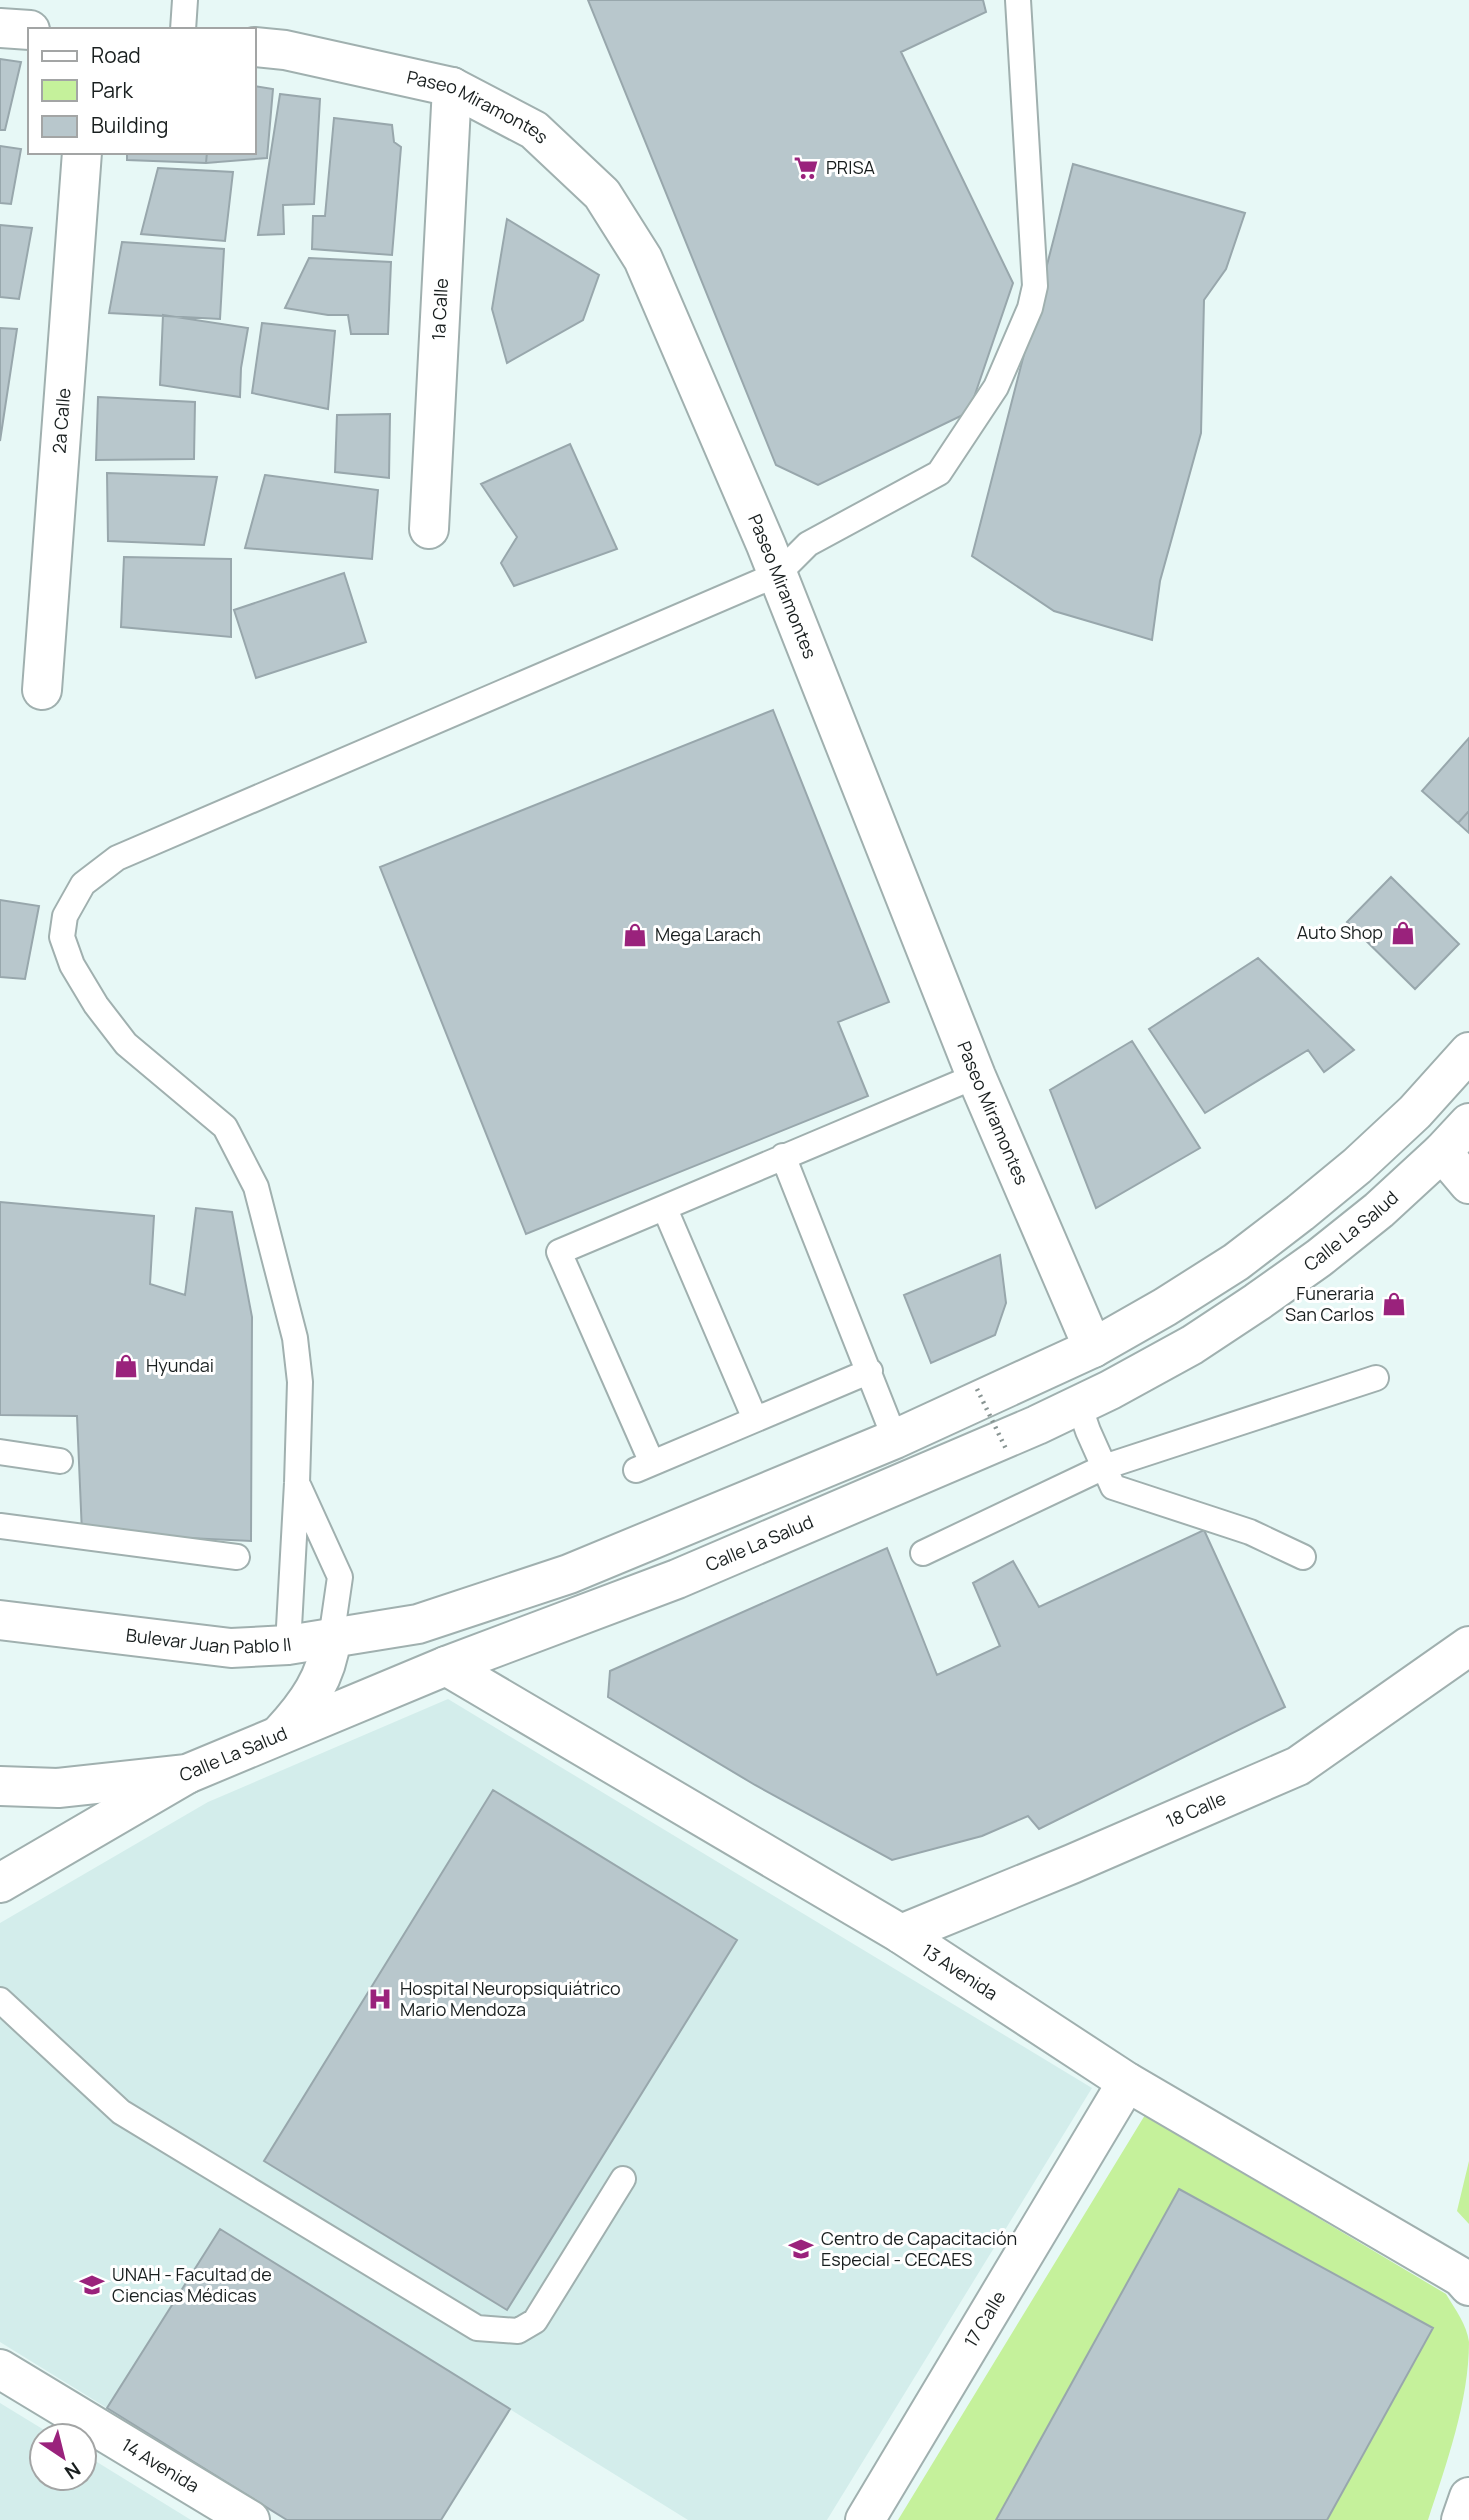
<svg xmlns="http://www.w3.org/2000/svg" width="1469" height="2520" viewBox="0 0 1469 2520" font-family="Manrope,sans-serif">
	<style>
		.built { fill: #d3edeb }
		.green { fill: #c5f19b }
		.building { fill: #b8c7cc; stroke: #98a7ac; stroke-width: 2 }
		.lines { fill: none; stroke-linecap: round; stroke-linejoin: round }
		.lane-casing { stroke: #a0b0af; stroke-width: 28 }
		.street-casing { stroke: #a0b0af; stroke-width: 42 }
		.secondary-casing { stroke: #a0b0af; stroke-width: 42 }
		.primary-casing { stroke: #a0b0af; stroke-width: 42 }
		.lane { stroke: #fff; stroke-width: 24 }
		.street { stroke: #fff; stroke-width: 38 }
		.secondary { stroke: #fff; stroke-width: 38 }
		.primary { stroke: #fff; stroke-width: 38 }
		.path-bridge { stroke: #889492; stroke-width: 4.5; stroke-dasharray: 2 5; stroke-linecap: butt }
		.labels { text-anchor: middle; stroke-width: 6; stroke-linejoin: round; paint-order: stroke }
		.street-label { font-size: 18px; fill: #191f1f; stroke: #fff }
		.poi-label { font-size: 18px; fill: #191f1f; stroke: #fff; text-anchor: start }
	</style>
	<rect width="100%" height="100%" fill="#e7f8f6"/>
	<path class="built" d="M448,1699L1092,2088L827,2520H688L220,2229L107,2408L0,2342V1923L208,1802Z
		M0,2403L54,2436H42V2478H84V2454L191,2520H0Z"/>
	<path class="green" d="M1145,2115L1446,2294C1455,2309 1467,2325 1469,2342C1469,2401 1446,2465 1428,2520H1327L1433,2328L1179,2190L996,2520H898Z
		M1469,2161V2224L1457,2211Z"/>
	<path class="building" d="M588,0H983L986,12L901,52L1013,283L969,412L818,485L776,465Z
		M0,59L21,62L5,130H0Z
		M254,86L273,89L267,158L206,163L207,152H254Z
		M280,94L320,99L314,204L283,205L284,234L258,235Z
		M334,118L392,125L394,142L401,147L392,255L312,249L313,216H325Z
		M0,146L21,149L11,204L0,203Z
		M127,152H207L206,163L127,160Z
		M1073,164L1245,213L1226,269L1204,300L1201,433L1160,581L1152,640L1054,611L972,556Z
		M158,168L233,172L225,241L141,234Z
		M507,219L599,275L583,320L507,363L492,309Z
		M0,225L32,228L19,299L0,297Z
		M122,242L224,249L220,319L109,313Z
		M309,258L391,262L388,334H351L348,315H328L285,308Z
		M163,315L248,328L241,368L240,397L160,385Z
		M262,323L335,331L328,409L252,393Z
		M0,328L17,329L0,441Z
		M98,397L195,402L194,459L96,460Z
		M390,414L389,478L335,472L337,415Z
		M570,444L617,549L514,586L501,563L517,537L481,484Z
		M107,473L217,477L204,545L108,541Z
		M265,475L378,490L372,559L245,548Z
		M124,557L231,559V637L121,627Z
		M344,573L366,642L256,678L234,610Z
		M773,710L889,1002L838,1022L868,1096L526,1234L380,867Z
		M1469,738V811L1458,823L1422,791Z
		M1469,811V833L1458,823Z
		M1391,877L1459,944L1415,989L1347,922Z
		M0,900L39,906L25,979L0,977Z
		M1258,958L1354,1050L1324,1072L1308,1050L1205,1113L1149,1029Z
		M1132,1041L1200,1148L1096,1208L1050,1090Z
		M0,1202L154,1216L150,1284L185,1295L196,1208L232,1212L252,1317L251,1541L82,1533L77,1416L0,1415Z
		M1000,1255L1006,1303L995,1335L931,1363L904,1295Z
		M1204,1530L1285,1707L1039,1829L1028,1816L982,1836L892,1860L755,1785L608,1697L610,1671L887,1548L937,1675L1000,1646L973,1583L1013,1561L1039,1607Z
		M493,1790L737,1940L507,2310L264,2161Z
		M1179,2189L1433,2328L1327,2520H996Z
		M220,2229L510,2409L441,2520H287L107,2408Z"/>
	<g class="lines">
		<g class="lane-casing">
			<path id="lane" d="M183,30L185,0
				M783,1156L895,1439
				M665,1209L755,1419
				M1079,1405L1088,1431L1113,1487L1250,1532L1303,1557
				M0,1452L60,1461
				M652,1463L559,1252L976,1076
				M636,1470L870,1371
				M299,1487L340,1577L331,1639
				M0,1526L237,1557
				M923,1553L1104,1467L1376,1378
				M288,1645L297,1483L300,1382L295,1338L256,1187L225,1127L126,1044L96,1005L72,965L62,937L65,916L83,884L117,858L778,574L808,544L939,473L996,387L1030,308L1035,286L1018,0
				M0,2000L121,2112L477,2328L518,2331L535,2321L623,2179"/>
		</g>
		<g class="street-casing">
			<g id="street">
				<path d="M0,28L30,30"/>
				<path id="s1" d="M254,47L285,50L452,87L534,130L602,194L643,259L766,545L976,1076L1093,1348"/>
				<path id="s2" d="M429,529L452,87"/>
				<path id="s3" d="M42,690L82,152"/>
				<path d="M1442,1152L1469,1184"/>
				<path id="s4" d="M446,1666L901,1934L1127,2082L1461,2277L1469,2286"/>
				<path id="s5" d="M901,1934L1072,1864L1298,1766L1469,1646"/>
				<path id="s6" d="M0,2369L250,2520"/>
				<path id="s7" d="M865,2520L1127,2082"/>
				<path d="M1461,2520L1469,2497"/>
			</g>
		</g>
		<g class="secondary-casing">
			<path id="secondary" d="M0,1883L187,1774"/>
		</g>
		<g class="primary-casing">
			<g id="primary">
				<path id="s8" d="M0,1620L231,1648L288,1645L418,1624L569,1574L895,1439L1093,1348L1165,1307L1236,1262L1300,1213L1357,1166L1415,1112L1469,1052"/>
				<path d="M281,1733C307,1705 327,1677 331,1639"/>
				<path id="s9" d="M0,1786L58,1788L187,1774L446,1666L677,1579L1037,1425L1110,1390L1192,1345L1257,1302L1319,1258L1379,1210L1442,1152L1469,1123"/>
			</g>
		</g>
		<use href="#lane" class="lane"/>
		<use href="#street" class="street"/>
		<use href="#secondary" class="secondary"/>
		<use href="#primary" class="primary"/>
		<path class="path-bridge" d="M977,1389L1007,1451"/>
	</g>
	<defs>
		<g id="supermarket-bare" transform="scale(1.89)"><path d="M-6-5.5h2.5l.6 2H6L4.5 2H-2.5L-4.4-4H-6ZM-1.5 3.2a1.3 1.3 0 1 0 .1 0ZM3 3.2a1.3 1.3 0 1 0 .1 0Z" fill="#9a227c" stroke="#fff" stroke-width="2.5" paint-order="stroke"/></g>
		<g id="shop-bare" transform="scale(1.89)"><path d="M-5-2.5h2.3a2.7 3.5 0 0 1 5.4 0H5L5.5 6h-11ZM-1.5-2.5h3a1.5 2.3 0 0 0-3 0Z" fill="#9a227c" stroke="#fff" stroke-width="2.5" paint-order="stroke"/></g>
		<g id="hospital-bare" transform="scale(1.89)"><path d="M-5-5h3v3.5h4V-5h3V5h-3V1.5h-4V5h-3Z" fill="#9a227c" stroke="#fff" stroke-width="2.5" paint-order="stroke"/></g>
		<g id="university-bare" transform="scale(1.89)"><path d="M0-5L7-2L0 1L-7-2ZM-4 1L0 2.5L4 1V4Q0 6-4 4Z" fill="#9a227c" stroke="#fff" stroke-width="2.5" paint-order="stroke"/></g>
	</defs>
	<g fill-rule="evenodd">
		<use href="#supermarket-bare" x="806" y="168"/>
		<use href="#shop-bare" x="1403" y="933"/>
		<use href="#shop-bare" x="635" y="935"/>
		<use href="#shop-bare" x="1394" y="1304"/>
		<use href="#shop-bare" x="126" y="1366"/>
		<use href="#hospital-bare" x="380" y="1999"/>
		<use href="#university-bare" x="801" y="2249"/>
		<use href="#university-bare" x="92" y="2285"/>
	</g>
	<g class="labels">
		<g class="street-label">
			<text dy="6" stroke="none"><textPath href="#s1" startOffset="233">Paseo Miramontes</textPath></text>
			<text dy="6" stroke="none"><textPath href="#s2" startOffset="220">1a Calle</textPath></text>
			<text dy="6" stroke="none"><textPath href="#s3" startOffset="270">2a Calle</textPath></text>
			<text dy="6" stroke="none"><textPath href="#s1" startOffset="821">Paseo Miramontes</textPath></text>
			<text dy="6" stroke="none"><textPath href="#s1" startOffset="1388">Paseo Miramontes</textPath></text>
			<text dy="6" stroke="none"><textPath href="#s9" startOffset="1477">Calle La Salud</textPath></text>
			<text dy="6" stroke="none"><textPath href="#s9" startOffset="805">Calle La Salud</textPath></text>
			<text dy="6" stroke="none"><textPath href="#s8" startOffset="210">Bulevar Juan Pablo II</textPath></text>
			<text dy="6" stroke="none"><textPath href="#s9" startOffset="238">Calle La Salud</textPath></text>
			<text dy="6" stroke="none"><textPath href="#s5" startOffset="320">18 Calle</textPath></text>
			<text dy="6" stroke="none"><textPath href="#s4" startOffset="598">13 Avenida</textPath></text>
			<text dy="6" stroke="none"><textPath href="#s7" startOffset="234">17 Calle</textPath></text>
			<text dy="6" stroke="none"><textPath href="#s6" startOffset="187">14 Avenida</textPath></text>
		</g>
		<g class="poi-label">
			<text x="826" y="174">PRISA</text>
			<text x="1383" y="939" text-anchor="end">Auto Shop</text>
			<text x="655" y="941">Mega Larach</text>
			<text x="1374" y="1300" text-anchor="end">Funeraria<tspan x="1374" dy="21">San Carlos</tspan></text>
			<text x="146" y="1372">Hyundai</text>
			<text x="400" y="1995">Hospital Neuropsiquiátrico<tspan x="400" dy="21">Mario Mendoza</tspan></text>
			<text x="821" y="2245">Centro de Capacitación<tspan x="821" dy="21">Especial - CECAES</tspan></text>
			<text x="112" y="2281">UNAH - Facultad de<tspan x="112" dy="21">Ciencias Médicas</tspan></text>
		</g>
	</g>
	<rect x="28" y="28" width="228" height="126" fill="#ffffff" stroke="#a3a5a5" stroke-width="2"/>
	<rect x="42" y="51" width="35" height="10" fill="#ffffff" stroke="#a3a5a5" stroke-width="2"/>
	<text x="91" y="63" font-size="21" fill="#191f1f">Road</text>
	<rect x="42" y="80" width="35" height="21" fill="#c5f19b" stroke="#a3a5a5" stroke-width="2"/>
	<text x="91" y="98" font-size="21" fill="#191f1f">Park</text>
	<rect x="42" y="116" width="35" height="21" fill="#b8c7cc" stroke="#a3a5a5" stroke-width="2"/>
	<text x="91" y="133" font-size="21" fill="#191f1f">Building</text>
	<g transform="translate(63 2457) rotate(145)"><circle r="33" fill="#ffffff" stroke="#a3a5a5" stroke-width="2"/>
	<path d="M0-5L12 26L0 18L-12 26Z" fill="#9a227c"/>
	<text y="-10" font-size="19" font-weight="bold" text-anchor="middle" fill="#191f1f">N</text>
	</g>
</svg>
